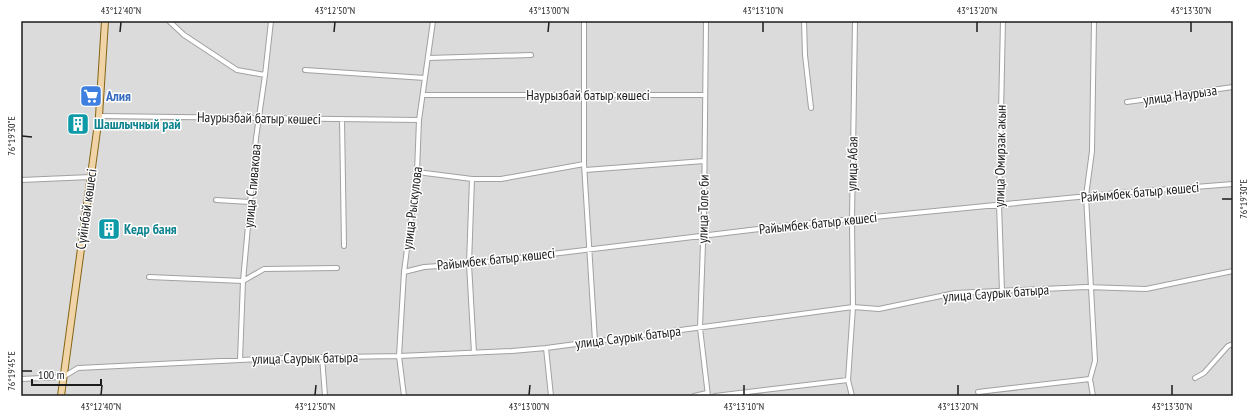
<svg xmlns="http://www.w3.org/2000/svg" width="1254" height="417" viewBox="0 0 1254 417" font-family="'PT Sans Narrow',sans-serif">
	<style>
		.residential { fill: #dbdbdb }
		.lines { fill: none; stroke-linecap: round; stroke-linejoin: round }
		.street-casing { stroke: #a1a1a1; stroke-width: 6 }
		.primary-casing { stroke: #846412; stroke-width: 8 }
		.street { stroke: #fff; stroke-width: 4 }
		.primary { stroke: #f0d4a7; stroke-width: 6 }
		.ticks { fill: none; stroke: #1d1d1d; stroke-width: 1.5 }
		.labels { text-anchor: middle; stroke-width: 3; stroke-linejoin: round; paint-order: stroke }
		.street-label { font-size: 14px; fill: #1d1d1d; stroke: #fff }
		.shop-label { font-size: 14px; font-weight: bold; fill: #366cbe; stroke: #fff; text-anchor: start }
		.culture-label { font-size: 14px; font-weight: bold; fill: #0d838f; stroke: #fff; text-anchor: start }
		.neatline { fill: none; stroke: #1d1d1d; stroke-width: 1.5 }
		.ticks-label { font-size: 10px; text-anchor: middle; fill: #1d1d1d }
	</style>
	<rect width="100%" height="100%" fill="#edebe5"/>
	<path class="residential" d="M21,21H1233V396H21Z"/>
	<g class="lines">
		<g class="street-casing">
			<path id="street" d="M169,21L184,35L237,70L265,75
				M584,21V164L595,341
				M706,21L704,215L700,328L708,396
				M804,21L805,55L811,108
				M428,58L531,55
				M305,70L425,78
				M423,95H705
				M1127,102L1233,87
				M99,116L419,120
				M342,119L344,246
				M585,170L704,161
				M417,172L472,179H501L584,164
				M472,179L469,264L474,353
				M21,180L91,177
				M216,200L250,202
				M404,272L424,267L469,264L792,225L1119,193L1233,184
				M149,277L243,281L256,138L265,75L271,21
				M1002,291L999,204L1003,21
				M546,348L551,396
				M322,357L325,396
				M240,360L243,281L264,269L337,268
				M1195,378L1204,373L1228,346L1233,344
				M21,379L63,377L78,368L284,358L399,356L512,351L546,348L853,307L879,309L955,293L1086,287L1146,289L1233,271
				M978,392L1090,379
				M404,396L399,356L404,272L417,172L419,120L433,21
				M694,396L707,393
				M715,396L848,380
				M852,396L848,380L853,307L852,220L855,21
				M1093,396L1090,379L1095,361L1086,196L1092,151L1094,21"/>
		</g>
		<g class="primary-casing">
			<path id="primary" d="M61,396L99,116L105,21"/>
		</g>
		<use href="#street" class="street"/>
		<use href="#primary" class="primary"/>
	</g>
	<path class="ticks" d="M120,32L121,22M334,32L335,22M548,32L549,22M763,32V22M977,32V22M1191,32V22M22,136L32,137M1222,199H1232M22,371H32M101,395L102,385M315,395L316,385M529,395L530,385M744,395V385M958,395V385M1172,395V385"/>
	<defs>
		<g id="supermarket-square" transform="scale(1.15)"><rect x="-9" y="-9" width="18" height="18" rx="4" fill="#3f7fe0" stroke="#fff"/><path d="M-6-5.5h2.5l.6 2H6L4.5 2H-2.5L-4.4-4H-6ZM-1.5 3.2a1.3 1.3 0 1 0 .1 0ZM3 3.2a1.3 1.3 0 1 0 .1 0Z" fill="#fff"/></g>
		<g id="building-square" transform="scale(1.15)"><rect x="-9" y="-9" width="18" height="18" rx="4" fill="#0f9aa8" stroke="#fff"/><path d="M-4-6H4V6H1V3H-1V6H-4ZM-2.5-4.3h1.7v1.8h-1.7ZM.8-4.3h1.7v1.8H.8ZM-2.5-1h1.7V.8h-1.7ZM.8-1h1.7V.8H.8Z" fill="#fff"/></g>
	</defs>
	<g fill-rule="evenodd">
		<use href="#supermarket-square" x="91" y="96"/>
		<use href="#building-square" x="78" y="124"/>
		<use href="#building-square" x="109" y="229"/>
	</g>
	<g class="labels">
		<g class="street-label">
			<text x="588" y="100">Наурызбай батыр көшесі</text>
			<text transform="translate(1180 95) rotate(-8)" y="5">улица Наурыза</text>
			<text transform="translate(259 118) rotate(1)" y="5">Наурызбай батыр көшесі</text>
			<text transform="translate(1000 156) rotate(-89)" y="5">улица Омирзак акын</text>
			<text transform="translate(852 164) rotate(-89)" y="5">улица Абая</text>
			<text transform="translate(252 186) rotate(-85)" y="5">улица Спивакова</text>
			<text transform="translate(1140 192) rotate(-5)" y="5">Райымбек батыр көшесі</text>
			<text transform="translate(412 208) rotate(-83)" y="5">улица Рыскулова</text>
			<text transform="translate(86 209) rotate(-82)" y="5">Сүйінбай көшесі</text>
			<text transform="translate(703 209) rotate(-89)" y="5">улица Толе би</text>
			<text transform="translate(818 223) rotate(-6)" y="5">Райымбек батыр көшесі</text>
			<text transform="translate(496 259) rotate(-6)" y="5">Райымбек батыр көшесі</text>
			<text transform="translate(996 293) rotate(-4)" y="5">улица Саурык батыра</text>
			<text transform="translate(628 337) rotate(-7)" y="5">улица Саурык батыра</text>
			<text transform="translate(305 358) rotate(-1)" y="5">улица Саурык батыра</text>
		</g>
		<g class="shop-label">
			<text x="106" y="101">Алия</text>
		</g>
		<g class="culture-label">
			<text x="94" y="129">Шашлычный рай</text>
			<text x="124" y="234">Кедр баня</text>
		</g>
	</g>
	<rect width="1254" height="417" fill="none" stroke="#ffffff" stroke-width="44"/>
	<path d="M32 379v6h69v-6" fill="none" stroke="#1d1d1d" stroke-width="2"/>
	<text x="38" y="379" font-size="12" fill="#1d1d1d" stroke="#ffffff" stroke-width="3" paint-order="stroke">100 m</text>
	<rect x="22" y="22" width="1210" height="373" class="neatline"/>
	<g class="ticks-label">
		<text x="121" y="14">43°12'40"N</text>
		<text x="335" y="14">43°12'50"N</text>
		<text x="549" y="14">43°13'00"N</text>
		<text x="763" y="14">43°13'10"N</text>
		<text x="977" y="14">43°13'20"N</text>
		<text x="1191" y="14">43°13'30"N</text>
		<text transform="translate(11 136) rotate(-90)" y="4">76°19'30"E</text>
		<text transform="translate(1243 199) rotate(-90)" y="4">76°19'30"E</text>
		<text transform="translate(11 371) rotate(-90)" y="4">76°19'45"E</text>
		<text x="101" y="410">43°12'40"N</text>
		<text x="315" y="410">43°12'50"N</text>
		<text x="529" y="410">43°13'00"N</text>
		<text x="744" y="410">43°13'10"N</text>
		<text x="958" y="410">43°13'20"N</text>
		<text x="1172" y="410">43°13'30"N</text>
	</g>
</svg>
